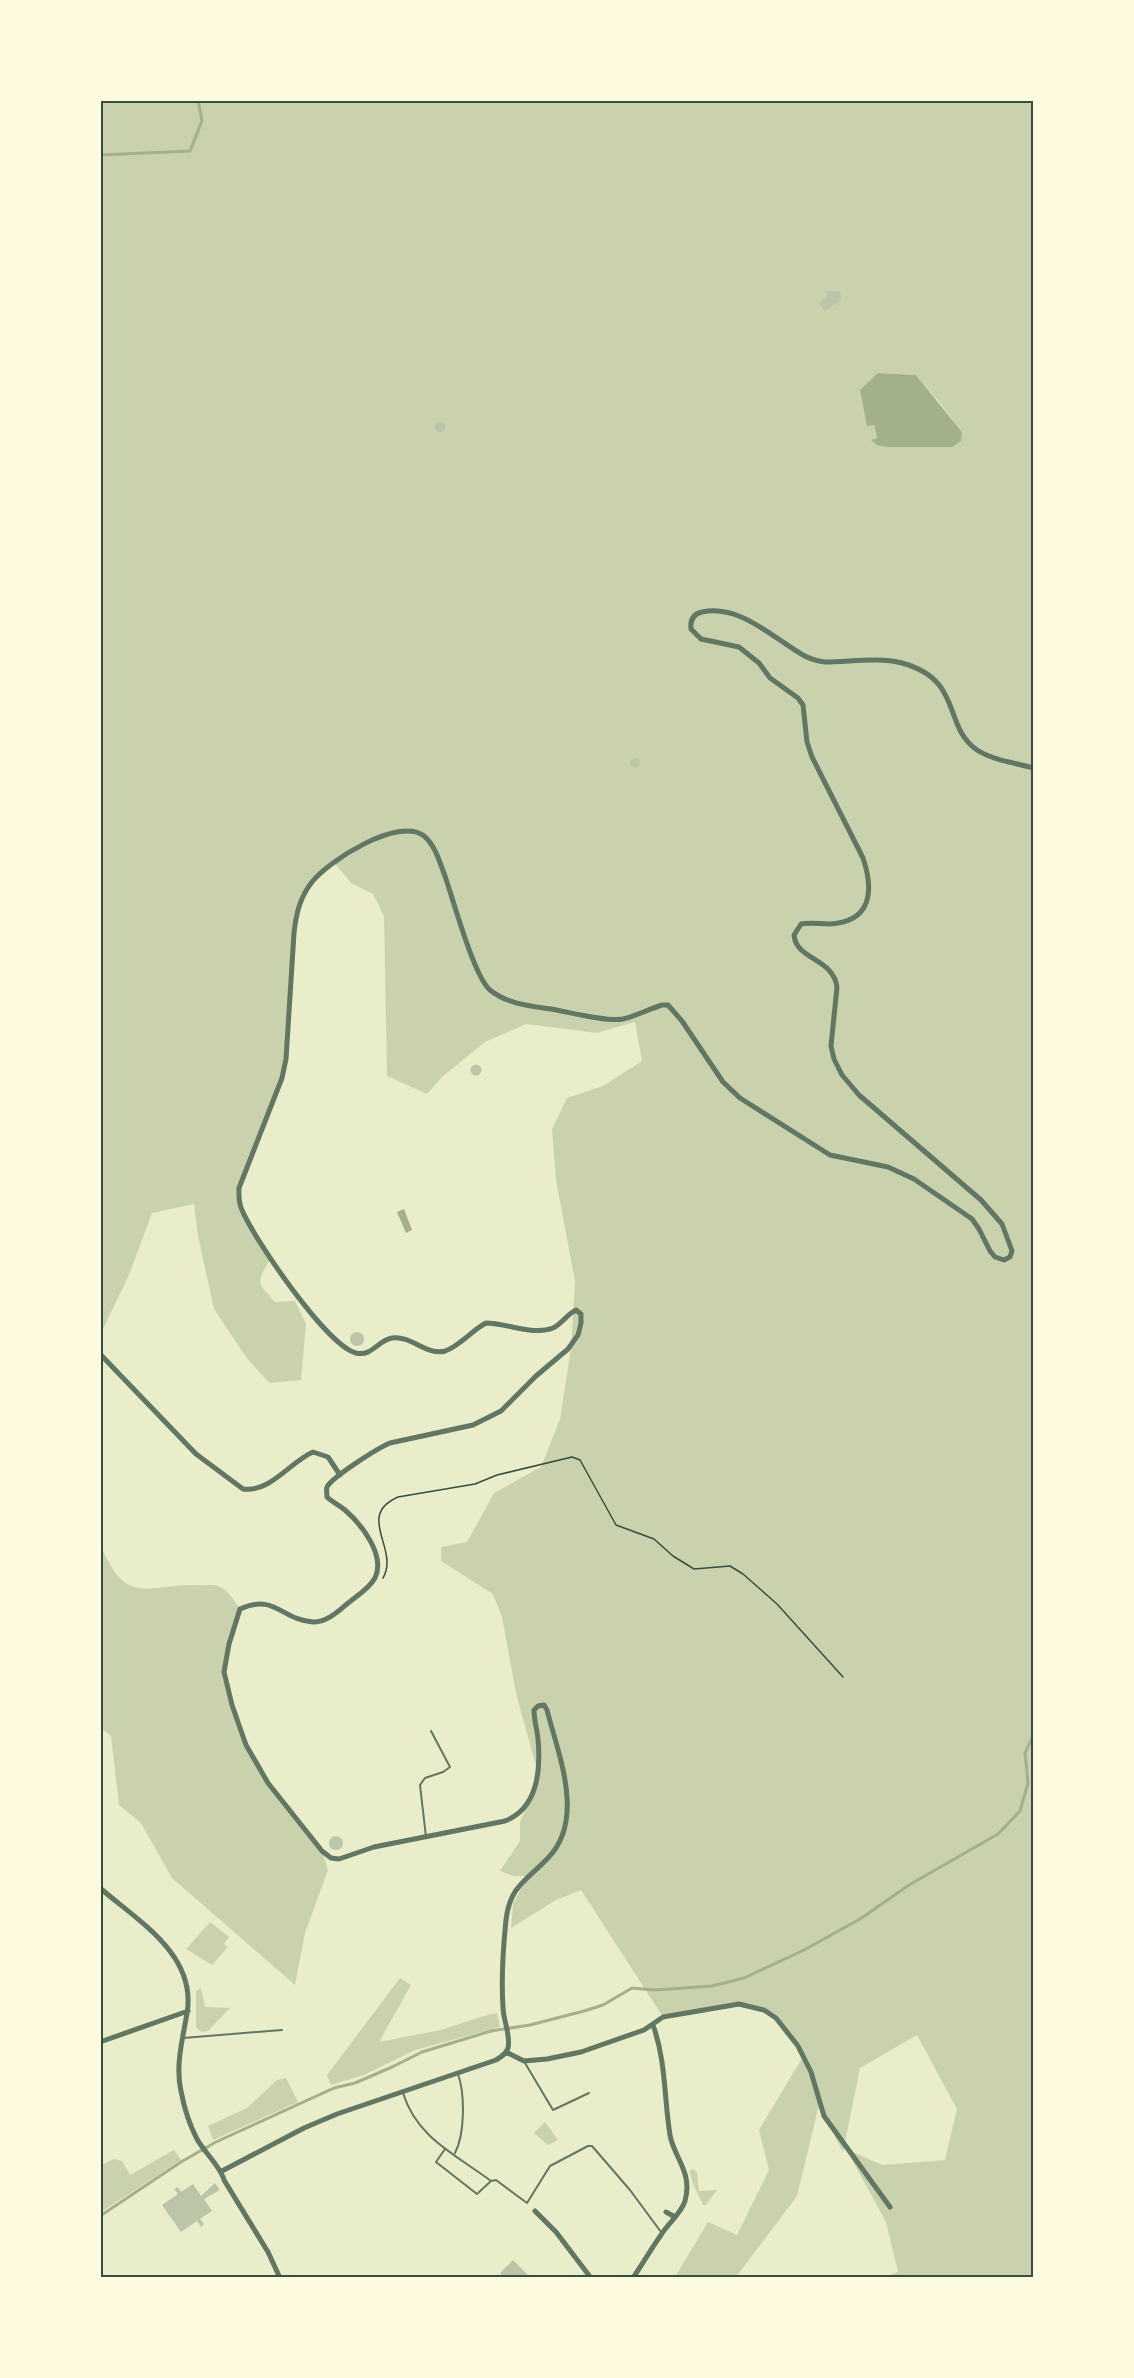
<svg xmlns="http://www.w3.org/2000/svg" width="1134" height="2378" viewBox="0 0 1134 2378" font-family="Ubuntu,sans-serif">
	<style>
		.green { fill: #cad2ad; fill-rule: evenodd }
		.water { fill: #a3b18a }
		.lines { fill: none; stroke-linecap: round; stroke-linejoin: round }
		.stream { stroke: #a3b18a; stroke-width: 3 }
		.building { fill: #bcc5a7 }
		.path { stroke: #344e41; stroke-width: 1.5 }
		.service { stroke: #617663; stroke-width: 2 }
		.minor { stroke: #617663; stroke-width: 5 }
		.neatline { fill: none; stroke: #344e41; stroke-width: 2 }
	</style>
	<rect width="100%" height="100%" fill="#e9edc9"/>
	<path class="green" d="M101,101H1033V2277H886L898,2272L886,2222L846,2149L882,2165L945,2160L957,2109L917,2035L860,2068L843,2152L819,2105L797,2196L736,2277H675L708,2222L737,2235L769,2170L759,2130L804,2055L776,2018L749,2005L663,2017L581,1890L556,1900L511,1928L513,1904L528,1876H514L500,1871L520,1841V1822L539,1777L516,1693L502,1617L493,1594L441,1561V1547L467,1542L494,1493L541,1467L560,1419L571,1349L575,1281L556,1180L552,1129L567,1098L603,1086L642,1061L635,1022L597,1033L526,1024L485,1042L442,1077L427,1094L387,1076L384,916L373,894L351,883L334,862L310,883L296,915L282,1078L239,1188L242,1211L269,1261C255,1285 258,1282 275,1302L295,1301L306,1324L301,1380L269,1383L246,1357L214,1309L198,1236L194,1204L152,1213L129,1275L101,1333ZM878,373L916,375L940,403L962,432L872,440L877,439L874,425Z
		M100,1544C127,1609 146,1583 199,1585C205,1586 212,1584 218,1586C228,1590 234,1600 240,1609L224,1672L246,1745L268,1783L322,1851L328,1870L305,1933L295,1985L172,1878L141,1823L119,1805L111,1736L101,1728Z
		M210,1922L229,1937L224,1944L228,1947L212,1965L186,1949Z
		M400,1978L411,1985L379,2042L441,2030L484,2016L497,2013L500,2027L415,2050L364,2075L331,2085L327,2075Z
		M201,1988L205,2007L230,2008L208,2031L201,2032L196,2027V1991Z
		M286,2078L298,2102L213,2140L208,2126L247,2108L277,2080Z
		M545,2122L558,2140L548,2145L534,2133Z
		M174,2150L181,2160L101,2212V2165L114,2159L122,2161L130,2175Z
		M693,2169L697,2173L699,2191L717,2190L706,2205H703L692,2181L690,2171Z"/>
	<path class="water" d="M878,373L916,375L962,432L961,441L952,447H886L877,445L871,440L877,438L874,425L867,426L860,390Z
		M404,1209L412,1230L406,1233L397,1212Z"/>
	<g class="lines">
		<path class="stream" d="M100,155L190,151L202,121L198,100
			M100,2216L181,2162L216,2142L334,2088L355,2083L392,2067L422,2052L491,2031L530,2025L584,2011L603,2005L632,1988L655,1990L712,1986L744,1978L804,1950L860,1919L909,1885L998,1834L1020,1811L1028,1783L1025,1753L1034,1734"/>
	</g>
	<path class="building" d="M827,291H840L841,300L825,311L819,303L827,297Z
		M434.5 427a5.5 5.5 0 1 1 11 0a5.5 5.5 0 1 1-11 0Z
		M630 763a5 5 0 1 1 10 0a5 5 0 1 1-10 0Z
		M470.5 1070a5.5 5.5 0 1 1 11 0a5.5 5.5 0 1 1-11 0Z
		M350 1339a7 7 0 1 1 14 0a7 7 0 1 1-14 0Z
		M329 1843a7 7 0 1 1 14 0a7 7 0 1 1-14 0Z
		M215,2183L220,2190L204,2199L212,2211L200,2219L204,2224L201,2227L197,2221L181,2232L162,2205L178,2194L174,2189L178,2187L181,2192L193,2184L201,2196Z
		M513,2260L531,2278H504L500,2273Z"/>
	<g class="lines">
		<path class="path" d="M383,1578C400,1549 355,1516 398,1497L475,1484L497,1475L572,1457L580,1460L616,1525L654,1539L673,1556L694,1569L730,1566L743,1574L777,1604L843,1677"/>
		<path class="service" d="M426,1837L420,1785L425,1778L443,1772L450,1767L431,1731
			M183,2038L282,2030
			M525,2063L553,2110L589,2093
			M403,2093C417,2138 455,2154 491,2181L496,2180L527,2203L550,2166L588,2146H592L630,2190L661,2232
			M445,2149L436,2162L477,2194L491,2181
			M455,2153C465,2134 465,2094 458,2074"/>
		<path class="minor" d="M100,1354L196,1454L243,1489C270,1493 290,1462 313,1452L328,1457L340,1475
			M100,1888C138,1921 197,1955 187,2013C183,2038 175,2065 181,2091C184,2107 189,2124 197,2139C204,2152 221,2167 224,2180L268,2252L280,2278
			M100,2042L188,2011
			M506,2052L524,2061L547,2059L581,2052L644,2030L663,2017L739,2004L764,2010L776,2018L798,2046L811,2072L824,2116L890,2207
			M222,2171L304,2128L337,2114L496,2060C501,2057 506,2054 508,2048C511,2035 503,2020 503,2007C501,1978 503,1949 506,1920C510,1886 526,1881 548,1858C586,1819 558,1754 547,1710L544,1705L538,1706L534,1710C534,1720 537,1729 538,1739C541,1771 538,1808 505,1821L374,1847L339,1859L331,1858L322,1851L268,1783L246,1745L232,1705L224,1672L229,1644L240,1609C274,1593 282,1620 313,1622C329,1622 340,1609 352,1600C360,1594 370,1587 375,1578C386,1555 361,1524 345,1510C339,1505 332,1502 327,1497C327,1493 326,1490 327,1487C332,1477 378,1448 390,1443L473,1425L501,1411L536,1376L568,1349L578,1335L581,1323V1314L576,1310C567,1314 562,1324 553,1328C533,1336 507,1323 486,1323C472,1330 460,1346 445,1351C427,1356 411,1335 392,1338C378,1340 372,1357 356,1353C327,1346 254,1239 242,1210C238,1202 239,1196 239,1188L282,1078L286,1059L294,933C296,914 300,897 312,882C328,861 399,816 424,836C435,845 440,863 445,876C453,899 474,977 490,990C507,1004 530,1006 551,1009C569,1012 606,1022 623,1019C636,1016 649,1009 662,1005H668L682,1021L723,1082L740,1098L830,1155L888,1167L914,1179L972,1219L979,1229L990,1251L995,1257L1004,1260L1010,1257L1012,1251L1002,1224L981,1200L859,1095L842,1075L834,1059L831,1046L837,987C833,958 796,960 794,935L801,924C810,922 820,924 829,924C872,922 874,891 863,858L812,757L807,742L803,705L798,698L770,678L759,663L739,647L701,639L691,629C690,620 693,614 702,612C740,604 773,638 803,655C810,659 817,661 825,662C850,662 878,657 902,663C964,680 942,726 977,750C992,760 1016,763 1034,768
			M535,2211L556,2232L591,2278
			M666,2212L675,2217
			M633,2278C643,2263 651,2249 661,2235C668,2223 681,2214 685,2201C693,2172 674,2158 670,2135C664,2098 666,2061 653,2025"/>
	</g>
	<rect width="1134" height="2378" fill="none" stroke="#fefae0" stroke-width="204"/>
	<rect x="102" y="102" width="930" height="2174" class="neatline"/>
</svg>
